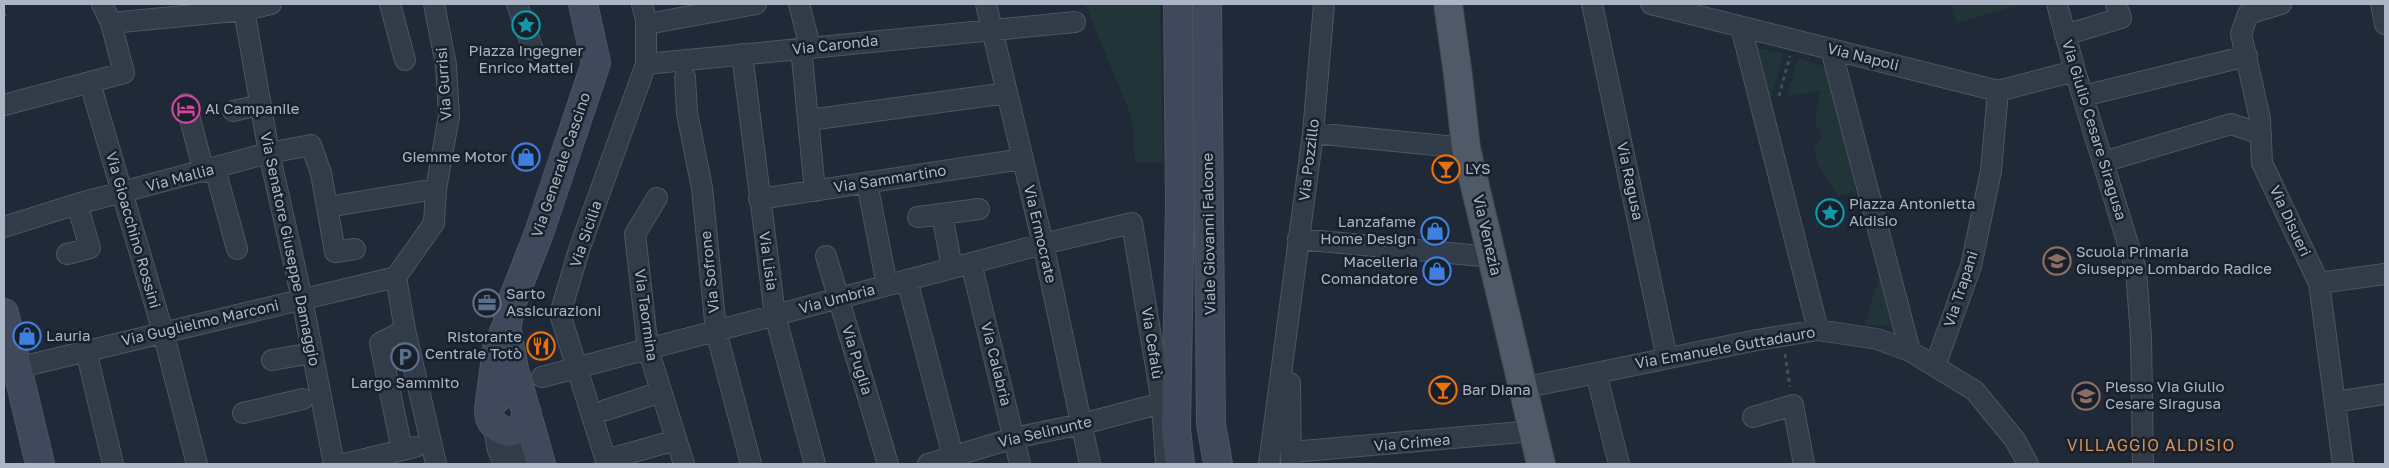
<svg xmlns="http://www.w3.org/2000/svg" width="2389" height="468" viewBox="0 0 2389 468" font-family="'Golos Text',sans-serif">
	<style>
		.green { fill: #213538 }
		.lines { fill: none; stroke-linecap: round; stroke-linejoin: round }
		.street-casing { stroke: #4d5563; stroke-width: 22 }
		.secondary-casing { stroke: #4d5563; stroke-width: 30 }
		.primary-casing { stroke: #3c4451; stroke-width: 30 }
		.path { stroke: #3e5256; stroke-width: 3; stroke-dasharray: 4 4; stroke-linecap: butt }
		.street { stroke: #323b48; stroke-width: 20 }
		.secondary { stroke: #40495b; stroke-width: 28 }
		.primary { stroke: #505968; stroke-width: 28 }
		.labels { text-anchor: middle; stroke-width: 5; stroke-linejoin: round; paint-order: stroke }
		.street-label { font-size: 15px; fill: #acb5c5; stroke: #18202c }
		.poi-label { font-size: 15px; fill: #acb5c5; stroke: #18202c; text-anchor: start }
		.neighbourhood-label { font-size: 16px; letter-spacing: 1px; fill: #d69256; stroke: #18202c }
	</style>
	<rect width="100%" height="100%" fill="#1f2937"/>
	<path class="green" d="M1085,4H1160L1163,162H1135L1132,118Z
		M1951,4H2022L1957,23Z
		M1758,48L1784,54L1770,101Z
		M1798,58L1827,67L1856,191L1839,196L1818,164L1814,147L1821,139V131C1809,123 1820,104 1820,90L1787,97Z
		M1880,273L1892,326L1865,325Z"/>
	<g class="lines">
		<g class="street-casing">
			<path id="street" d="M243,4L269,153L302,299L334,464
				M390,4L405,60
				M517,4L533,50
				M799,4L810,47
				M986,4L1043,244L1090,464
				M1592,4L1667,358
				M1651,4L1998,91L2075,71
				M2057,4L2075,71L2136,270L2141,337L2143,464
				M2281,4L2248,14L2241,34L2260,119L2262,163L2319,283L2343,464
				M2381,4L2385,24
				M658,22L756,4
				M111,23L245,10L271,4
				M1741,27L1818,330
				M2065,35L2121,18L2116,4
				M801,48L815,191
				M1831,49L1910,351
				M742,54L775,315L815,464
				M646,64L1075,22
				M685,77L687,113L702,188L716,331L751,464
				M90,83L163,332L197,464
				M2083,96L2247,56
				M186,104L204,172
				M4,105L124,73L111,23L102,4
				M233,111L261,105
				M809,120L1007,93
				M1313,133L1466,148
				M2103,162L2231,124L2261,134
				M215,169L237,249
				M867,183L887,285
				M657,198L635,234L648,349L684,464
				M759,199L1022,159
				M327,207L436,189
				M942,214L952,268
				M918,217L979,209
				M4,227L77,204L269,153L311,145L321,173L335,252L355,249
				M1298,239L1492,257
				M67,254L90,248L77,204
				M826,256L888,464
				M971,263L1020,464
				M396,277L434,223L436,189L449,116L446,65L434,4
				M396,277L405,330L436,464
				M907,280L955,464
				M2319,283L2385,274
				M272,360L312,353
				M89,363L113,464
				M1935,366L1971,266L1991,171L1998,91
				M4,371L396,277
				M1596,373L1619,464
				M542,377L1043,244L1132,223L1162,403L1166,464
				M1290,383L1291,464
				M1523,388L1757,340L1818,330L1877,339L1910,351L1975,391L2015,440L2028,464
				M2335,402L2385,394
				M606,410L661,392
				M243,413L303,399
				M1753,417L1793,405L1804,464
				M493,424L498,450L504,464
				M402,450L380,343L405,330
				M1291,452L1533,431
				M616,457L676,440
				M344,464L415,447
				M517,464L518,439L521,427
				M607,464L560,314L579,250L646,64V20L642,4
				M928,464L1014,438L1082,424L1162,403
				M1269,464L1313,133L1324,4"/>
		</g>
		<g class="secondary-casing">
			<path id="secondary" d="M1178,4L1180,203L1176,429L1180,464
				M1207,4L1211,424L1218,464
				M4,313L40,464
				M507,331L514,369L541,464
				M500,396C467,417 519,454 527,413
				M489,409L497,349L507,325L510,307L539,233L596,63L583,4"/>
		</g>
		<g class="primary-casing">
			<path id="primary" d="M1448,4L1458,75L1466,148L1541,464"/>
		</g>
		<path class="path" d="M4,15L6,14
			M550,53L573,58
			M1779,96L1790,56
			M1785,354L1790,387"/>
		<use href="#street" class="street"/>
		<use href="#secondary" class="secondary"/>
		<use href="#primary" class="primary"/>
	</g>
	<defs>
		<g id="sight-ring" transform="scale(1.4375)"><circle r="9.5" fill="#18202c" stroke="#0f9aa8" stroke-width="1.5"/><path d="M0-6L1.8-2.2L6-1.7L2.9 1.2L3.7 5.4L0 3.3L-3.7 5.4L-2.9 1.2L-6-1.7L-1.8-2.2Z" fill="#0f9aa8"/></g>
		<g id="hotel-ring" transform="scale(1.4375)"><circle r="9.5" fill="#18202c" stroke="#d1479c" stroke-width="1.5"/><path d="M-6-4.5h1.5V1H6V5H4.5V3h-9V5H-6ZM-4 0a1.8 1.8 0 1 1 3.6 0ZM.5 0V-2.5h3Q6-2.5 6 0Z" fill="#d1479c"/></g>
		<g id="shop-ring" transform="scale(1.4375)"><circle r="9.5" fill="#18202c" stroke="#3f7fe0" stroke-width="1.5"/><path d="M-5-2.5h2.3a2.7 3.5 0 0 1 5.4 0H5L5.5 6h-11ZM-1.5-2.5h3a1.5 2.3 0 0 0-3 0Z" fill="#3f7fe0"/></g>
		<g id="bar-ring" transform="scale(1.4375)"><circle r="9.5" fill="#18202c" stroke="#e8710a" stroke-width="1.5"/><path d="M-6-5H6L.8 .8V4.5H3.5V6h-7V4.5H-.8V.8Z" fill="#e8710a"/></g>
		<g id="school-ring" transform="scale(1.4375)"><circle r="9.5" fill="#18202c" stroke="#8d6e63" stroke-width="1.5"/><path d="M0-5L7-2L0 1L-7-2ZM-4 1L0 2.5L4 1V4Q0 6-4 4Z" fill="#8d6e63"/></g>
		<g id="office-ring" transform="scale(1.4375)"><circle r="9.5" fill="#18202c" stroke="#5c6f8a" stroke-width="1.5"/><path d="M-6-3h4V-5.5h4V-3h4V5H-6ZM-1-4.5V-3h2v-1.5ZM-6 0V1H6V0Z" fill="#5c6f8a"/></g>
		<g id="restaurant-ring" transform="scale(1.4375)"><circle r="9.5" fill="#18202c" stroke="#e8710a" stroke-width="1.5"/><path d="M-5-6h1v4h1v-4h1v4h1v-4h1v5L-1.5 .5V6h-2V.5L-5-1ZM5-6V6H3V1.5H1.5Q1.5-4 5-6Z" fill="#e8710a"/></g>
		<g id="parking-ring" transform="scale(1.4375)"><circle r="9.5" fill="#18202c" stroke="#5c6f8a" stroke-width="1.5"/><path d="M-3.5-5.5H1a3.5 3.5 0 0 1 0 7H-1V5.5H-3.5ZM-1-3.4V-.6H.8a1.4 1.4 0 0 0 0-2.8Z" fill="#5c6f8a"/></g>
	</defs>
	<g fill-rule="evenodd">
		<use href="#sight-ring" x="526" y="25"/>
		<use href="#hotel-ring" x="186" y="109"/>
		<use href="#shop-ring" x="526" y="157"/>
		<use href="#bar-ring" x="1446" y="169"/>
		<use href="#sight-ring" x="1830" y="213"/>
		<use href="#shop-ring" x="1435" y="231"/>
		<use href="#school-ring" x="2057" y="261"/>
		<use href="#shop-ring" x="1437" y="271"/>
		<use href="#office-ring" x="487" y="303"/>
		<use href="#shop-ring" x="27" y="336"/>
		<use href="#restaurant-ring" x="541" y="346"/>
		<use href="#parking-ring" x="405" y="357"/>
		<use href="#bar-ring" x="1443" y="390"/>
		<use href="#school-ring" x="2086" y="396"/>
	</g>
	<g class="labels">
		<g class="street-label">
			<text transform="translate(835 45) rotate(-6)" y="5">Via Caronda</text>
			<text transform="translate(1863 57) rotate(14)" y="5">Via Napoli</text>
			<text transform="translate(444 84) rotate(-94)" y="5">Via Gurrisi</text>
			<text transform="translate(2094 130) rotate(73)" y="5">Via Giulio Cesare Siragusa</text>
			<text transform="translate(1309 160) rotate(-83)" y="5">Via Pozzillo</text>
			<text transform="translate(561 165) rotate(-71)" y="5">Via Generale Cascino</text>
			<text transform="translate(180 178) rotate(-15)" y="5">Via Mallia</text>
			<text transform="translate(890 179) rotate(-9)" y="5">Via Sammartino</text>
			<text transform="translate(1630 181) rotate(78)" y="5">Via Ragusa</text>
			<text transform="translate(2290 221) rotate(65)" y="5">Via Disueri</text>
			<text transform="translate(133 230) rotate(74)" y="5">Via Gioacchino Rossini</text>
			<text transform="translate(586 234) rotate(-71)" y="5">Via Sicilia</text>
			<text transform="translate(1040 234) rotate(77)" y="5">Via Ermocrate</text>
			<text transform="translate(1209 234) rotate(-91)" y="5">Viale Giovanni Falcone</text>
			<text transform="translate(1487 235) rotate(77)" y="5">Via Venezia</text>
			<text transform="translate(290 249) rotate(78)" y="5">Via Senatore Giuseppe Damaggio</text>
			<text transform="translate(768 261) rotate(82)" y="5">Via Lisia</text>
			<text transform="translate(710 272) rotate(-96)" y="5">Via Sofrone</text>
			<text transform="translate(1961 289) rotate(-72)" y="5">Via Trapani</text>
			<text transform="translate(837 299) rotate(-15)" y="5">Via Umbria</text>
			<text transform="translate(646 315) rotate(82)" y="5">Via Taormina</text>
			<text transform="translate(200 323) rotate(-13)" y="5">Via Guglielmo Marconi</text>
			<text transform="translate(1152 343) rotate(81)" y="5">Via Cefalù</text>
			<text transform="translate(1725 348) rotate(-10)" y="5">Via Emanuele Guttadauro</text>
			<text transform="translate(857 360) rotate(73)" y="5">Via Puglia</text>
			<text transform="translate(996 364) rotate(76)" y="5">Via Calabria</text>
			<text transform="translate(1045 432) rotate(-13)" y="5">Via Selinunte</text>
			<text transform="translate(1412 443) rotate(-5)" y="5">Via Crimea</text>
		</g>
		<g class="poi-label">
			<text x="526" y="56" text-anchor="middle">Piazza Ingegner<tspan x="526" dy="17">Enrico Mattei</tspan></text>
			<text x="205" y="114">Al Campanile</text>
			<text x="507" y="162" text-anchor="end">Giemme Motor</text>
			<text x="1465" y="174">LYS</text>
			<text x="1849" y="209">Piazza Antonietta<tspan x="1849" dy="17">Aldisio</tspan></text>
			<text x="1416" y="227" text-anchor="end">Lanzafame<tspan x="1416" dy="17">Home Design</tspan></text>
			<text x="2076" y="257">Scuola Primaria<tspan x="2076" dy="17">Giuseppe Lombardo Radice</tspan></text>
			<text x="1418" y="267" text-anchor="end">Macelleria<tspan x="1418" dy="17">Comandatore</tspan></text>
			<text x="506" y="299">Sarto<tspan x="506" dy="17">Assicurazioni</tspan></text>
			<text x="46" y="341">Lauria</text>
			<text x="522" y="342" text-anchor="end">Ristorante<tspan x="522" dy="17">Centrale Totò</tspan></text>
			<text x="405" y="388" text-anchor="middle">Largo Sammito</text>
			<text x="2105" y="392">Plesso Via Giulio<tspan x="2105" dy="17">Cesare Siragusa</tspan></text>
			<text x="1462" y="395">Bar Diana</text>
		</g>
		<g class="neighbourhood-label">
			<text x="2151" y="451">VILLAGGIO ALDISIO</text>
		</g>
	</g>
	<rect width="2389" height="468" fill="none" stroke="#acb5c5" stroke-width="10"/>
</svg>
